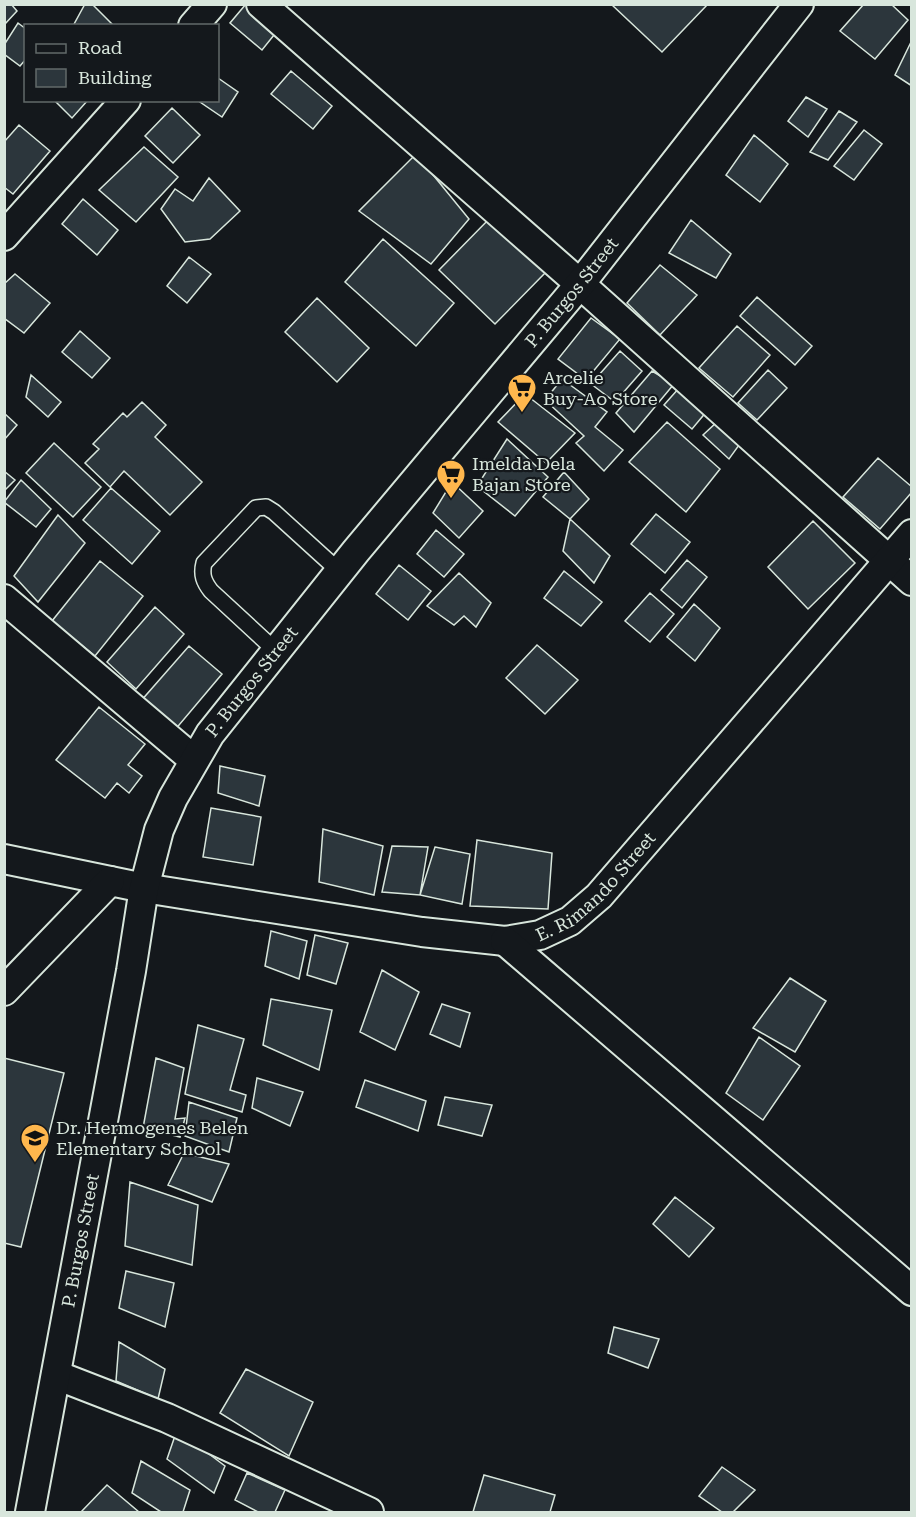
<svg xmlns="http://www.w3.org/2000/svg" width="916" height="1517" viewBox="0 0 916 1517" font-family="'Roboto Serif',serif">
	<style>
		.building { fill: #2c363c; stroke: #d8e6dc; stroke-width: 1.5 }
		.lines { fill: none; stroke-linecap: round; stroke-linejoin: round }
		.lane-casing { stroke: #d8e6dc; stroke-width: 18 }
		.street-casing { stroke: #d8e6dc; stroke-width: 32 }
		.lane { stroke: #14181c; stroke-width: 15 }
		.street { stroke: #14181c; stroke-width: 28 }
		.labels { text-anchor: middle; stroke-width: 4.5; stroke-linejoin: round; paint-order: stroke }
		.street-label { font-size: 18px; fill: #d8e6dc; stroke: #14181c }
		.poi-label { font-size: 18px; fill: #d8e6dc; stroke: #14181c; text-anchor: start }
	</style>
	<rect width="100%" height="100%" fill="#14181c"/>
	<path class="building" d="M4,4H11L17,11L4,25Z
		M85,4H92L114,26H73Z
		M246,4H250L278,30L262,50L230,23Z
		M611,4H708L662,52Z
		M864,4H891L908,20L875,59L840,31Z
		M18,23L26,29V59L20,66L4,54V45Z
		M912,40V86L895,75Z
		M291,71L332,106L313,129L271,94Z
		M218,78L238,92L222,117L197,100H218Z
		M806,97L827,109L808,137L788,121Z
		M54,100H88L72,118Z
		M172,108L200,135L173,163L145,136Z
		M839,111L857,122L828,160L810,152Z
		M19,125L50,151L13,194L4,187V142Z
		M864,130L882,144L854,180L834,166Z
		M754,135L788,164L760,202L726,175Z
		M144,147L178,177L136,222L99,190Z
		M416,154L469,219L431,264L359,211Z
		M209,178L240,211L210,239L185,242L161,209L175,189L193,201Z
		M83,199L118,230L97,255L62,224Z
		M490,218L545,273L495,324L439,270Z
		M691,220L731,254L716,278L669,253Z
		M383,239L454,303L416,346L345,282Z
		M189,257L211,274L187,303L167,286Z
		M660,265L697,295L660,335L627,303Z
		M15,274L50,303L24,333L4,318V284Z
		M757,297L812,346L795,365L740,316Z
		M317,298L369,348L337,382L285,332Z
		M591,318L620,339L586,380L558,359Z
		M737,326L770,355L733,397L699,368Z
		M80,331L110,358L92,378L62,352Z
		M620,351L642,371L615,402L591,384Z
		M768,370L787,388L757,420L738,403Z
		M652,371L674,384L634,432L616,413Z
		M31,375L61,402L48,417L26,397Z
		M562,379L607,412L595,427L623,450L604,471L576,443L584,436L545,400Z
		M679,388L707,411L692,429L664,405Z
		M525,394L575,433L546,463L498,422Z
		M142,402L166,425L155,437L202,482L170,515L124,471L110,487L85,463L99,449L93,444L123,413L127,417Z
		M4,413L17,425L4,440Z
		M667,422L720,469L686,512L629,462Z
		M717,422L742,441L729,459L703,435Z
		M507,439L548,477L515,516L477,486Z
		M54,443L101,487L73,517L26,473Z
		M878,458L912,487V492L880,529L843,497Z
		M4,471L15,480L4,491Z
		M564,472L589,499L570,519L543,497Z
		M21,480L51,509L36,527L4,502Z
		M452,482L483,511L459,538L433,513Z
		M111,488L160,531L132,564L83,520Z
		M656,514L690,542L665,573L631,544Z
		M58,515L85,543L38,602L14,576Z
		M570,519L610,556L594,583L563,551Z
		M813,521L855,563L808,609L768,567Z
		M436,530L464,554L444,577L417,554Z
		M687,560L707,577L682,608L661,590Z
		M100,561L143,596L95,656L52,621Z
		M399,565L431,591L408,620L376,594Z
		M564,571L602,602L581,626L544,598Z
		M459,573L491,603L476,627L464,616L454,625L427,606Z
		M650,593L674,614L650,642L625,621Z
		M694,604L720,628L695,661L667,637Z
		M155,607L184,634L136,689L107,662Z
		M537,645L578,680L545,714L506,678Z
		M189,646L222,674L174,731L140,702Z
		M99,707L145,744L128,765L142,776L129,793L117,783L105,798L56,760Z
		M220,766L265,776L259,806L218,793Z
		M211,808L261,817L253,865L203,857Z
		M323,829L383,846L374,895L319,882Z
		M477,840L552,853L548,909L470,906Z
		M392,846L428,847L420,895L382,892Z
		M435,847L470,854L462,904L420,895Z
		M271,931L307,941L299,979L265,966Z
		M315,935L348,943L336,984L307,975Z
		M382,970L419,992L395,1050L360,1032Z
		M790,978L826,1001L795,1052L753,1028Z
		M271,999L332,1010L319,1070L263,1045Z
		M442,1004L470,1013L460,1047L430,1034Z
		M198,1025L244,1039L230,1090L246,1095L242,1112L185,1094Z
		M759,1037L800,1066L763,1120L726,1093Z
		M4,1058L64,1073L21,1247L4,1243Z
		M156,1058L184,1068L175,1119L185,1118L180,1137L143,1128Z
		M257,1078L303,1092L290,1126L252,1108Z
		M365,1080L426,1101L418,1131L356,1107Z
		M445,1097L492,1105L482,1136L438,1125Z
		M189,1102L237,1118L229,1152L185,1136Z
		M184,1153L229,1164L212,1202L168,1185Z
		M130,1182L198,1205L192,1265L125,1246Z
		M675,1197L714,1228L689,1257L653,1224Z
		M126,1271L174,1283L165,1327L119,1308Z
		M614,1327L659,1339L648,1368L608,1353Z
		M119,1342L165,1369L158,1399L116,1381Z
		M246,1369L313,1402L289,1456L220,1413Z
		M177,1430L225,1466L214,1493L167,1459Z
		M141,1461L190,1490L183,1512H161L132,1493Z
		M722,1467L755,1490L733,1512H722L699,1496Z
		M247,1473L285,1490L275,1512H258L235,1500Z
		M484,1475L555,1495L550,1512H473Z
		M107,1485L139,1512H81Z"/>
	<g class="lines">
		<g class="lane-casing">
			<path id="lane" d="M276,651L211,591C204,582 201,575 204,563L256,508L266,507L274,512L339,571"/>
		</g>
		<g class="street-casing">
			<g id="street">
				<path d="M261,4L580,284L912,581"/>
				<path d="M193,26L212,4"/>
				<path d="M4,236L126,100"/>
				<path d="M4,599L194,760"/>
				<path id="s1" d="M4,859L144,888L422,932L505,941L540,935L570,921L599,896L912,534"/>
				<path d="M505,941L912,1291"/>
				<path d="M4,991L110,881"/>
				<path d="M56,1375L167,1418L369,1512"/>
				<path id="s2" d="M30,1512L131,971L144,888L159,830L173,798L210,734L356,551L580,284L799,4"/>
			</g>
		</g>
		<use href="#lane" class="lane"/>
		<use href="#street" class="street"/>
	</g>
	<defs>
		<g id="supermarket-pin" transform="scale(1.5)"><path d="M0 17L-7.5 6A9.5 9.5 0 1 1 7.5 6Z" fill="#ffb74d" stroke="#14181c"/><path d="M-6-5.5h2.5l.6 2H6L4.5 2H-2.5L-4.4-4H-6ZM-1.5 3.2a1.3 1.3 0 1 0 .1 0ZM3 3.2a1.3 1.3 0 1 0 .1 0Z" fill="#111"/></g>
		<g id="school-pin" transform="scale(1.5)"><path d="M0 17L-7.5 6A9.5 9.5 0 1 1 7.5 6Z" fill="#ffb74d" stroke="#14181c"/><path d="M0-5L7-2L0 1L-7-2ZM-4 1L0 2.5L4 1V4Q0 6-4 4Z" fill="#111"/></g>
	</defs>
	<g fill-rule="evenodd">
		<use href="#supermarket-pin" x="522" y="388"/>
		<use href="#supermarket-pin" x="451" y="474"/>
		<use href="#school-pin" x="35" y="1138"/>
	</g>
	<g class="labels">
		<g class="street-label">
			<text dy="6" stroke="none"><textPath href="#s2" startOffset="1374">P. Burgos Street</textPath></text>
			<text dy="6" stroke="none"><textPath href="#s2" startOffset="870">P. Burgos Street</textPath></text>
			<text dy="6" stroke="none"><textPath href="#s1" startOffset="618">E. Rimando Street</textPath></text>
			<text dy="6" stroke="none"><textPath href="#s2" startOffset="276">P. Burgos Street</textPath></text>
		</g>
		<g class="poi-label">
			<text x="543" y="384">Arcelie<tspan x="543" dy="21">Buy-Ao Store</tspan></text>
			<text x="472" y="470">Imelda Dela<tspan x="472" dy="21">Bajan Store</tspan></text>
			<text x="56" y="1134">Dr. Hermogenes Belen<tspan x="56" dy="21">Elementary School</tspan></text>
		</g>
	</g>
	<rect width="916" height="1517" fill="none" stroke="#d8e6dc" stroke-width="12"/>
	<rect x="24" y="24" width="195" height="78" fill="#14181c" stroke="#626a69" stroke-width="1.5"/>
	<rect x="36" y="44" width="30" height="9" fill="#14181c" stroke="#626a69" stroke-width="1.5"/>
	<text x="78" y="54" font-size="18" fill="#d8e6dc">Road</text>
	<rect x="36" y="69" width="30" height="18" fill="#2c363c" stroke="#626a69" stroke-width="1.5"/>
	<text x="78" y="84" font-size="18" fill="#d8e6dc">Building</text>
</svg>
